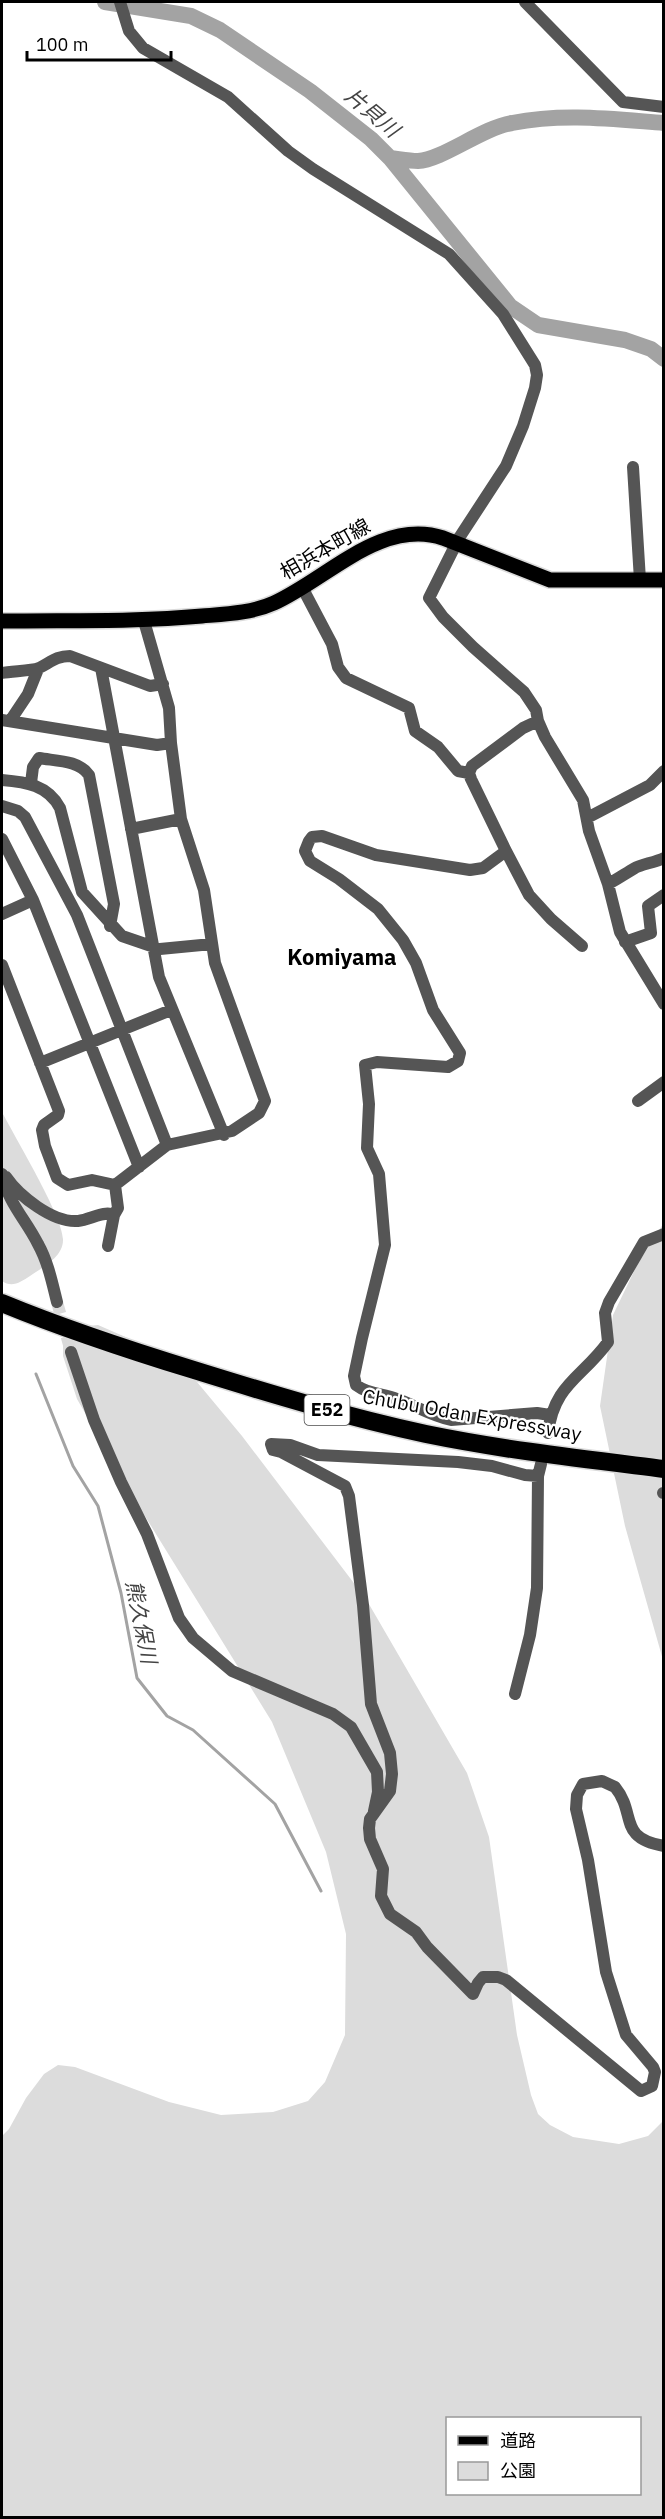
<svg xmlns="http://www.w3.org/2000/svg" width="665" height="2519" viewBox="0 0 665 2519" font-family="'IBM Plex Sans','Noto Sans JP',sans-serif">
	<style>
		.green { fill: #dcdcdc; fill-rule: evenodd }
		.lines { fill: none; stroke-linecap: round; stroke-linejoin: round }
		.stream { stroke: #a3a3a3; stroke-width: 3 }
		.river { stroke: #a3a3a3; stroke-width: 16 }
		.minor-tunnel { stroke: #d9d9d9; stroke-width: 12; stroke-dasharray: 12 6; stroke-linecap: butt }
		.major-casing { stroke: #dbdbdb; stroke-width: 18 }
		.highway-casing { stroke: #dbdbdb; stroke-width: 21 }
		.minor { stroke: #555; stroke-width: 12 }
		.major { stroke: #000; stroke-width: 15 }
		.highway { stroke: #000; stroke-width: 18 }
		.labels { text-anchor: middle; stroke-width: 4.5; stroke-linejoin: round; paint-order: stroke }
		.shield { fill: #fff; stroke: #4c4c4c; stroke-width: 1.5 }
		.shield-label { font-size: 18px; font-weight: bold; fill: #000 }
		.street-label { font-size: 20px; fill: #000; stroke: #fff }
		.water-label { font-size: 21px; font-style: italic; fill: #444; stroke: #fff }
		.quarter-label { font-size: 22px; font-weight: bold; fill: #000; stroke: #fff }
	</style>
	<rect width="100%" height="100%" fill="#fff"/>
	<path class="green" d="M2,1112C14,1136 64,1218 63,1240C63,1257 43,1267 30,1276C21,1282 12,1288 2,1281Z
		M663,1224V1660L625,1526L600,1406L613,1315L638,1263Z
		M98,1325L153,1349L197,1382L242,1436L366,1599L467,1773L489,1837L517,2035L531,2095L538,2114L550,2125L573,2137L619,2144L648,2136L663,2121V2517L2,2518V2136L9,2129L26,2098L44,2074L58,2065L75,2067L169,2102L221,2115L273,2112L308,2101L325,2082L345,2035L346,1934L326,1852L272,1722L135,1500L77,1399L63,1356V1345L70,1330L78,1327ZM448,2418H640V2494H448Z"/>
	<g class="lines">
		<path class="stream" d="M147,8L150,2
			M36,1374L73,1466L98,1506L121,1593L137,1678L167,1716L193,1730L275,1804L321,1891"/>
		<path class="river" d="M105,2L191,16L220,30L310,91L371,139L390,158L510,306L538,325L625,340L651,349L664,359
			M390,158C399,159 409,161 418,161C442,160 482,128 512,123C563,113 611,119 664,123"/>
		<path class="minor-tunnel" d="M57,1302L71,1352"/>
		<g class="major-casing">
			<path id="major" d="M2,621C69,620 135,622 202,616C226,614 252,613 274,603C327,579 381,518 443,538L550,580H664"/>
		</g>
		<g class="highway-casing">
			<path id="highway" d="M2,1303C65,1329 129,1350 194,1370C271,1394 347,1417 426,1434C504,1450 584,1459 664,1469"/>
		</g>
		<path class="minor" d="M120,2L129,31L143,48L228,97L288,151L313,169L449,254L503,314L535,365L537,375L535,388L523,426L506,466L459,538L429,598L443,617L473,647L524,692L536,710L538,721L545,737L583,800L589,831L608,884L620,932L664,1004
			M525,2L623,102L664,107
			M633,467L640,580
			M302,587L332,644L338,667L346,678L409,708L415,731L438,747L458,771L469,773
			M101,668L159,977L224,1135
			M2,673C11,671 32,671 39,668C51,662 56,656 70,656L150,686L163,684
			M2,720L157,745L171,743
			M10,721L28,694L38,669
			M538,721L523,728L472,766L469,773L471,779L506,851L483,868L470,870L376,855L322,836L312,837L309,841L305,851L310,861L339,879L378,909L403,940L416,963L433,1010L460,1053L458,1061L448,1067L377,1062L365,1065L369,1104L367,1148L379,1174L385,1245L362,1338L354,1376L356,1385C369,1395 383,1393 397,1399C416,1406 432,1416 451,1420L537,1413L550,1415
			M2,780C26,782 48,785 60,808L82,892L122,936L160,949L212,944
			M31,783L33,767L39,758C55,761 79,760 89,775L114,904L110,926
			M2,806L18,811L25,817L77,915L167,1145
			M587,818L650,785L664,771
			M131,829L181,819
			M2,839L33,900L139,1167
			M506,851L529,895L551,919L582,946
			M608,884C618,879 626,873 635,868C639,865 656,862 664,858
			M2,914L33,900
			M625,942L651,933L648,906L664,895
			M2,965L59,1111L58,1115L44,1125L42,1130L45,1146L57,1178L68,1185L92,1180L115,1185
			M40,1063L171,1010
			M638,1101L664,1082
			M2,1174C9,1205 25,1218 38,1244C48,1262 52,1282 57,1302
			M6,1177C19,1196 53,1223 78,1221C90,1220 104,1210 114,1215
			M115,1185L167,1145L232,1131L259,1113L265,1101L215,963L204,890L181,819L171,743L169,708L144,621
			M108,1246L114,1215L118,1208L115,1185
			M71,1352L94,1420L121,1482L147,1534L179,1618L193,1638L232,1671L333,1714L351,1727L377,1772L378,1792L374,1811
			M548,1433C554,1384 582,1378 608,1342L605,1313L609,1302L644,1242L664,1234
			M538,1476L525,1475L492,1466L458,1462L318,1455L290,1445L271,1444L273,1450L281,1452L345,1486L349,1496L363,1605L371,1704L390,1753L392,1774L390,1791L370,1819L369,1828L370,1839L383,1869L381,1896L390,1914L416,1932L427,1947L473,1994L478,1983L483,1977H498L506,1980L641,2091L652,2086L655,2072L653,2067L626,2035L606,1972L588,1860L576,1809L577,1795L583,1784L602,1781L615,1787C637,1814 617,1838 664,1846
			M663,1493H664
			M515,1694L530,1635L537,1588L538,1476L541,1464"/>
		<use href="#major" class="major"/>
		<use href="#highway" class="highway"/>
	</g>
	<g class="labels">
		<rect class="shield" x="304.5" y="1395" width="45" height="30" rx="4.5"/>
		<g class="shield-label">
			<text x="327" y="1416">E52</text>
		</g>
		<g class="street-label">
			<text transform="translate(325 549) rotate(-30)" y="7">相浜本町線</text>
			<text transform="translate(472 1415) rotate(10)" y="7">Chubu Odan Expressway</text>
		</g>
		<g class="water-label">
			<text transform="translate(372 113) rotate(40)" y="7">片貝川</text>
			<text transform="translate(141 1622) rotate(79)" y="7">熊久保川</text>
		</g>
		<g class="quarter-label">
			<text x="342" y="965">Komiyama</text>
		</g>
	</g>
	<rect width="665" height="2519" fill="none" stroke="#000000" stroke-width="6"/>
	<rect x="446" y="2417" width="195" height="78" fill="#ffffff" stroke="#999999" stroke-width="1.5"/>
	<rect x="458" y="2436" width="30" height="9" fill="#000000" stroke="#999999" stroke-width="1.5"/>
	<text x="500" y="2447" font-size="18" fill="#000000">道路</text>
	<rect x="458" y="2462" width="30" height="18" fill="#dcdcdc" stroke="#999999" stroke-width="1.5"/>
	<text x="500" y="2477" font-size="18" fill="#000000">公園</text>
	<path d="M27 51v9h144v-9" fill="none" stroke="#000000" stroke-width="3"/>
	<text x="36" y="51" font-size="18" fill="#000000" stroke="#ffffff" stroke-width="4.5" paint-order="stroke">100 m</text>
</svg>
